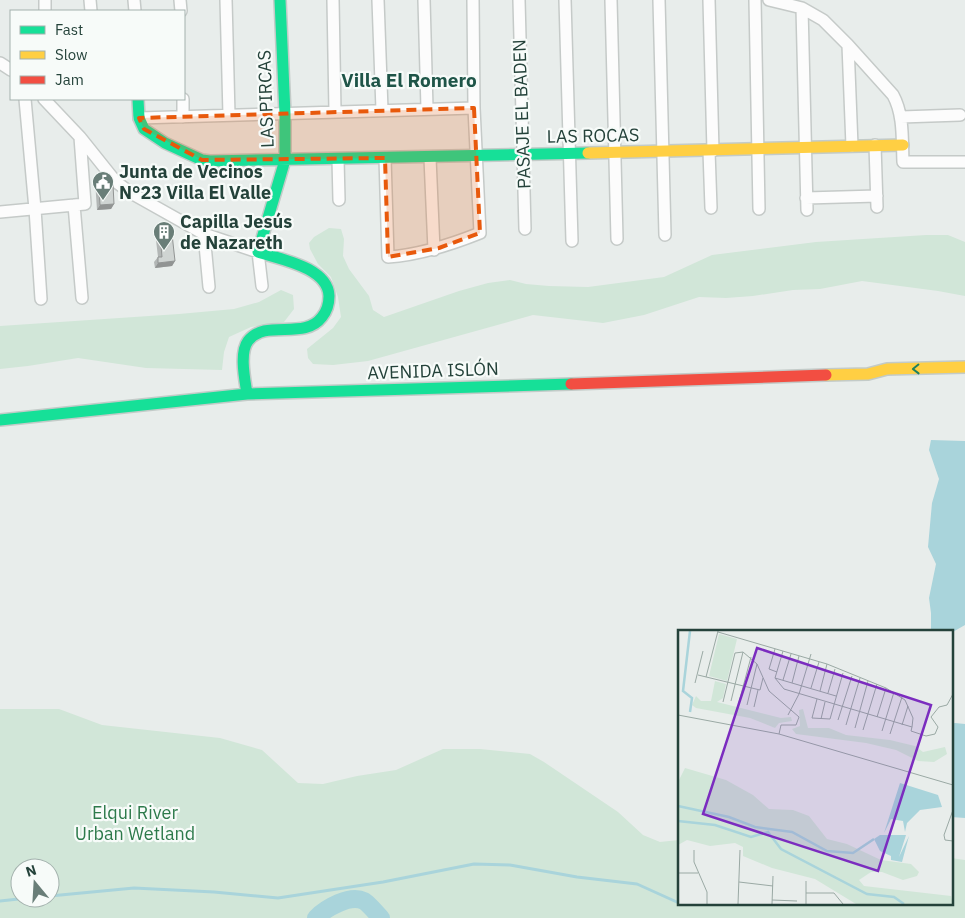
<svg xmlns="http://www.w3.org/2000/svg" width="965" height="918" viewBox="0 0 965 918" font-family="'IBM Plex Sans',sans-serif">
	<style>
		.green { fill: #d1e6d8; fill-rule: evenodd }
		.water { fill: #a9d4db }
		.lines { fill: none; stroke-linecap: round; stroke-linejoin: round }
		.stream { stroke: #a9d4db; stroke-width: 3 }
		.river { stroke: #a9d4db; stroke-width: 18 }
		.street-casing { stroke: #c5cac8; stroke-width: 14 }
		.fast-casing { stroke: #c3cbc8; stroke-width: 14 }
		.slow-casing { stroke: #c3cbc8; stroke-width: 14 }
		.jam-casing { stroke: #c3cbc8; stroke-width: 14 }
		.street { stroke: #fcfcfc; stroke-width: 11 }
		.fast { stroke: #16e098; stroke-width: 11 }
		.slow { stroke: #ffcf43; stroke-width: 11 }
		.jam { stroke: #f24e42; stroke-width: 11 }
		.wall { fill: #b2b6b5 }
		.shaded-wall { fill: #919493 }
		.building { fill: #cfd4d2; stroke: #919493 }
		.oneway { stroke: #1e8160 }
		.marked { fill: #e8590c; fill-opacity: 0.2; stroke: #e8590c; stroke-width: 4; stroke-dasharray: 10 6; stroke-linejoin: round }
		.labels { text-anchor: middle; stroke-width: 4.5; stroke-linejoin: round; paint-order: stroke }
		.street-label { font-size: 18px; fill: #24423a; stroke: #f7fbf9 }
		.poi-label { font-size: 18px; font-weight: bold; fill: #24423a; stroke: #f7fbf9; text-anchor: start }
		.park-label { font-size: 18px; fill: #2d7a4b; stroke: #f7fbf9 }
		.neighbourhood-label { font-size: 19px; font-weight: bold; fill: #1f5548; stroke: #f7fbf9 }
		.inset-river { fill: none; stroke: #a9d4db; stroke-width: 2.5 }
		.inset-road { fill: none; stroke: #9aa9a4; stroke-width: 1 }
		.view { fill: #7b2cbf; fill-opacity: 0.15; stroke: #7b2cbf; stroke-width: 2.5 }
		.inset-edge { fill: none; stroke: #24423a; stroke-width: 2.5 }
	</style>
	<rect width="100%" height="100%" fill="#e8edeb"/>
	<path class="green" d="M329,228L341,229L344,239L343,256L349,269L369,296L373,310L384,317L459,291L488,283L510,280L526,284L549,286L588,287L664,277L712,255L816,242L926,235H948L965,242V296L938,291L862,281L820,289L793,290L753,296L726,298L699,297L644,315L603,323L533,315L368,361L333,365L313,364L308,358L307,349L333,328L341,317L338,297L331,277L318,264L310,249L309,243L314,237Z
		M281,290L293,295L294,309L284,322L251,327L229,337L224,352L222,370L146,368L78,358L28,366L0,369V326L179,314L234,309L259,302Z
		M0,709H59L102,725L220,738L262,750L298,783L323,784L357,776L396,770L443,749H480L530,754L544,762L618,812L643,835L660,842L679,840V904H951V858L965,860V918H0ZM20,868H50V898H20Z"/>
	<path class="water" d="M931,440L965,441V625L951,633V632H931V613L929,598L936,564L928,547L932,503L939,479L929,450Z
		M955,723L965,724V818L951,817V724Z"/>
	<g class="lines">
		<path class="stream" d="M50,896L134,888L214,892L278,898L383,882L474,864L510,865L577,877L637,884L679,903
			M0,901L28,898"/>
		<path class="river" d="M316,918C326,908 350,894 364,901C370,905 376,913 381,918"/>
		<g class="street-casing">
			<path id="street" d="M45,0V11
				M90,0L91,11
				M134,0L135,11
				M180,0L181,11
				M226,0L229,115
				M333,0L335,111
				M378,0L382,110
				M424,0L427,108
				M519,0L525,229
				M565,0L572,241
				M611,0L617,239
				M659,0L665,235
				M709,0L713,151
				M755,0L759,209
				M769,0L802,8L823,20L848,45L893,95C904,115 902,140 903,162H965
				M802,8L807,210
				M848,45L852,146
				M0,63L11,70
				M25,99L35,209L41,299
				M44,99L80,137L116,182L131,193L204,234L258,252L262,286
				M183,99V117
				M901,117L960,115
				M139,118L474,108
				M875,145L877,207
				M709,151L711,208
				M385,158L388,257C420,255 450,245 480,233L474,108L473,0
				M430,158L434,250
				M338,159L339,200
				M806,198L877,196
				M74,205L82,298
				M0,212L85,204L80,137
				M204,234L209,287"/>
		</g>
		<g class="fast-casing">
			<path id="fast" d="M138,99L139,118L144,129L165,143L202,160L210,161L588,153
				M247,394C245,380 239,353 248,341C266,318 304,341 322,317C327,311 329,303 329,296C328,267 279,259 258,252L285,160V114L280,0
				M0,420L247,394L571,384"/>
		</g>
		<g class="slow-casing">
			<path id="slow" d="M588,153L903,145
				M826,375L868,374L887,369L965,367"/>
		</g>
		<g class="jam-casing">
			<path id="jam" d="M571,384L826,375"/>
		</g>
		<use href="#street" class="street"/>
		<use href="#fast" class="fast"/>
		<use href="#slow" class="slow"/>
		<use href="#jam" class="jam"/>
	</g>
	<path class="wall" d="M98,175L114,204L111,209L97,210L95,180Z
		M160,235L175,261L172,266L155,268L154,262L158,257L156,240Z"/>
	<path class="shaded-wall" d="M114,204L111,209L97,210L100,205Z
		M175,261L172,266L155,268L158,263Z"/>
	<path class="building" d="M98,175H106L113,185L114,204L100,205Z
		M172,234L175,261L158,263V257H162L160,235Z"/>
	<defs><path id="oneway-chevron" d="M-2-3.5L2.5 0L-2 3.5" fill="none" stroke-width="1.6" stroke-linecap="round" stroke-linejoin="round" transform="scale(1.25)"/></defs>
	<use class="oneway" href="#oneway-chevron" transform="translate(916 369) rotate(179)"/>
	<path class="marked" d="M474,108L480,233L439,248L388,257L385,158L202,160L144,129L139,118Z"/>
	<defs>
		<g id="civic-pin" transform="scale(1.125)"><path d="M0 17L-7.5 6A9.5 9.5 0 1 1 7.5 6Z" fill="#697e78" stroke="#f7fbf9"/><path d="M-.6-6.5H3V-4.5H.6V-3L4-1V1h2V6H-6V1h2V-1L-.6-3ZM-1.2 2.5V6h2.4V2.5Z" fill="#fff"/></g>
		<g id="building-pin" transform="scale(1.125)"><path d="M0 17L-7.5 6A9.5 9.5 0 1 1 7.5 6Z" fill="#697e78" stroke="#f7fbf9"/><path d="M-4-6H4V6H1V3H-1V6H-4ZM-2.5-4.3h1.7v1.8h-1.7ZM.8-4.3h1.7v1.8H.8ZM-2.5-1h1.7V.8h-1.7ZM.8-1h1.7V.8H.8Z" fill="#fff"/></g>
	</defs>
	<g fill-rule="evenodd">
		<use href="#civic-pin" x="103" y="182"/>
		<use href="#building-pin" x="164" y="232"/>
	</g>
	<g class="labels">
		<g class="street-label">
			<text transform="translate(266 99) rotate(-92)" y="6">LAS PIRCAS</text>
			<text transform="translate(522 114) rotate(-92)" y="6">PASAJE EL BADEN</text>
			<text transform="translate(593 136) rotate(-1)" y="6">LAS ROCAS</text>
			<text transform="translate(433 371) rotate(-2)" y="6">AVENIDA ISLÓN</text>
		</g>
		<g class="poi-label">
			<text x="119" y="178">Junta de Vecinos<tspan x="119" dy="21">N°23 Villa El Valle</tspan></text>
			<text x="180" y="228">Capilla Jesús<tspan x="180" dy="21">de Nazareth</tspan></text>
		</g>
		<g class="park-label">
			<text x="135" y="819">Elqui River<tspan x="135" dy="21">Urban Wetland</tspan></text>
		</g>
		<g class="neighbourhood-label">
			<text x="409" y="87">Villa El Romero</text>
		</g>
	</g>
	<g transform="translate(678 630)">
		<rect width="275" height="275" fill="#e8edeb"/>
		<path d="M41,4L59,9L49,51L31,46ZM37,51L48,54L45,68L39,72L103,88L113,87L114,91L101,93L97,98L72,88L18,78L14,75L18,66L23,71H33ZM125,79L130,98H151L168,105L212,110L237,116L245,122L267,117L269,124L256,132L240,131L218,120L188,113L118,104L114,99L122,96L121,80ZM7,138L48,150L75,165L91,179L115,180L131,186L149,209L169,214L203,230L233,234L241,242L239,246L225,250L204,242H193L181,250L186,256L273,266L275,274H178L137,249L94,238L65,226V217L57,213L32,216L9,210L0,215V152Z" fill="#d1e6d8"/>
		<path d="M222,153L260,165L264,177L242,180L229,193L227,202L225,191L213,189L206,203ZM202,205H228L221,227L231,206L224,232L213,230V226L202,221L196,209Z" fill="#a9d4db"/>
		<path class="inset-river" d="M12,1L5,61L14,68L12,82M0,176L51,187L77,197L114,202L149,221L175,223L196,209M0,191L37,195L73,207L90,202L103,219L189,264L216,267L226,274"/>
		<path class="inset-road" d="M40,2L149,34L208,58L227,70L235,88L234,97M97,19L91,39L99,42M105,21L97,48L106,59L234,97M20,45L82,60L85,48M28,47L40,1M97,48L158,66M105,50L113,24M17,53L25,21M114,53L121,26M133,58L141,32M142,61L149,34M150,63L157,39M139,69L134,88L152,89L165,43M53,71L65,22M45,72L57,23L65,22L79,34L91,61L121,87L118,95H103L101,104M61,72L73,27M69,75L79,34M76,77L80,60M0,85L101,104L275,155M110,85L121,64L133,24M199,87L208,58M143,89L147,72M160,90L174,46M168,95L182,48M224,95L230,76M234,97L233,101L248,106L257,104L260,97L253,87L261,77L269,75L275,64M177,98L190,51M185,100L199,54M204,101L216,62M212,104L224,67M275,180L266,205L267,210L275,211M16,220V232L29,262V274M0,243H20M61,252L95,256M128,263H156L165,274M94,270L119,271M60,274L62,220M94,274L95,246M128,274V251"/>
		<path class="view" d="M79,18L253,75L200,241L25,184Z"/>
		<rect width="275" height="275" class="inset-edge"/>
	</g>
	<rect x="10" y="10" width="175" height="90" fill="#f7fbf9" stroke="#a3b1ad"/>
	<rect x="20" y="26" width="25" height="8" fill="#16e098" stroke="#a3b1ad"/>
	<text x="55" y="35" font-size="15" fill="#24423a">Fast</text>
	<rect x="20" y="51" width="25" height="8" fill="#ffcf43" stroke="#a3b1ad"/>
	<text x="55" y="60" font-size="15" fill="#24423a">Slow</text>
	<rect x="20" y="76" width="25" height="8" fill="#f24e42" stroke="#a3b1ad"/>
	<text x="55" y="85" font-size="15" fill="#24423a">Jam</text>
	<g transform="translate(35 883) rotate(342)"><circle r="24" fill="#f7fbf9" stroke="#a3b1ad"/>
	<path d="M0-4L9 19L0 12L-9 19Z" fill="#697e78"/>
	<text y="-8" font-size="14" font-weight="bold" text-anchor="middle" fill="#24423a">N</text>
	</g>
</svg>
